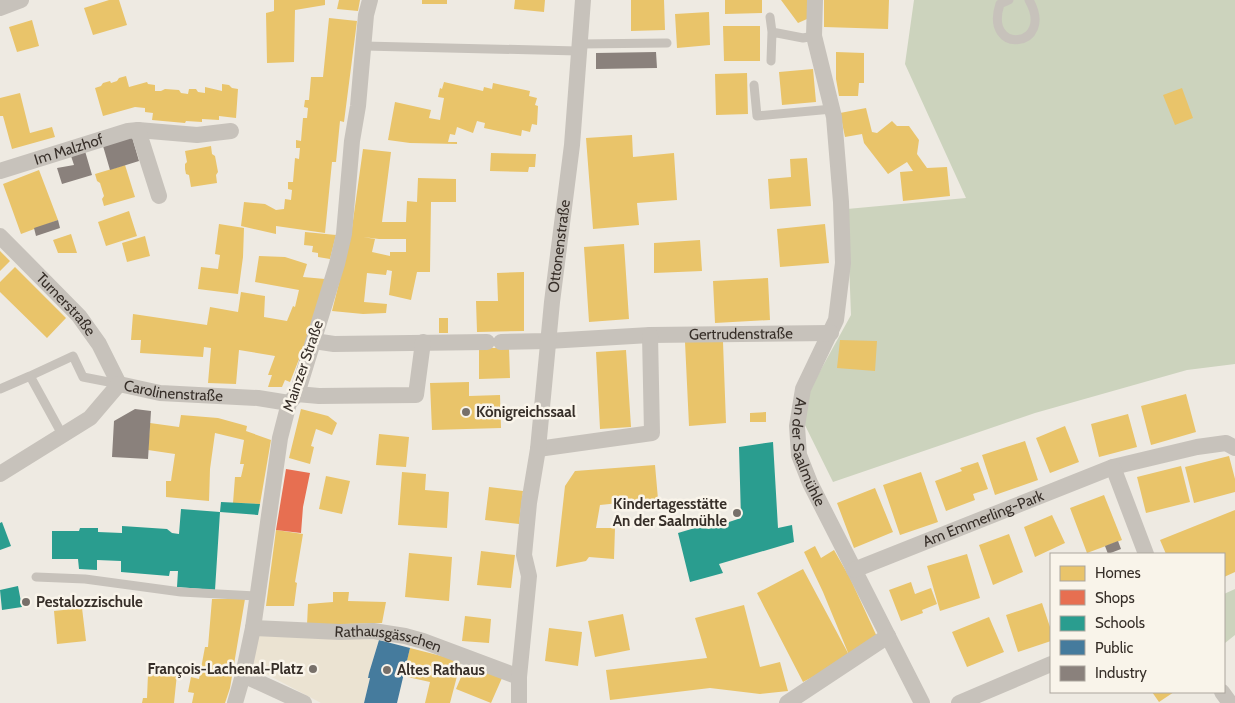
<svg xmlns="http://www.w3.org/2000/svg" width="1235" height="703" viewBox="0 0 1235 703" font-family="Cabin,sans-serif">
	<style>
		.green { fill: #ccd3bd }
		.plaza { fill: #ebe3d2 }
		.homes { fill: #e9c46a; fill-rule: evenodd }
		.shops { fill: #e76f51 }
		.schools { fill: #2a9d8f }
		.public { fill: #457b9d }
		.industry { fill: #8a817c }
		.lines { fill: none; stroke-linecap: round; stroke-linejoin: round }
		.lane { stroke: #c7c2bb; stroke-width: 9 }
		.street { stroke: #c7c2bb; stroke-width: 16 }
		.poi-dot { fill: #77706a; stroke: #f9f4ea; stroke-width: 2 }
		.labels { text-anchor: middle; stroke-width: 5; stroke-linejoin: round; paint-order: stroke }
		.street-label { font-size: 15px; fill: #372f29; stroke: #f9f4ea }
		.poi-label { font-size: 15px; font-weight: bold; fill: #372f29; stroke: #f9f4ea; text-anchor: start }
	</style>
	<rect width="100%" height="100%" fill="#eeeae2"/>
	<path class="green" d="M914,0H1235V364L1187,370L1035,413L833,482L798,411L851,315L847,209L966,198L905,64Z
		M1235,589V635L1225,643L1224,642V594Z"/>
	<path class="plaza" d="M256,634L379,640L369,673L370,678L364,703H321L251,666Z"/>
	<path class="homes" d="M109,0H119L127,25L93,35L84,8Z
		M274,0H325V5L295,10L294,62L267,63L266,13L274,11Z
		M339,0H360L358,11L337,9Z
		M422,0H447V4H422Z
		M515,0H545L544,12L514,9Z
		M631,0H664L665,30L631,31Z
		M725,0H762V13L725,14Z
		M781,0H810L807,19L798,23Z
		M824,0H889L888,29L824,27Z
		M709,12L710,45L677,48L675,14Z
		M329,18L357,21L344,122L340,121L336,162H332L325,233L276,226V234L241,226L244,202L265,204L276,210L284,209L285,199L291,200L292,190L288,189V182H293L295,158L299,159L300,148H296V140L301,141L303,118H307L308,108L304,107L305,100H309L311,77H323Z
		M32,20L39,46L17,52L9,27Z
		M723,26H760V61H724Z
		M836,52L864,53V83H859L858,96H839L836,79Z
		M813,69L816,102L782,105L779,72Z
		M747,73L748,114L716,115L715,74Z
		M126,76L129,87L147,82L148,84L155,85V91H161L165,89L179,90L181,93L188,94L189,89H196L198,92L205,93V87L222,91V84L229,85L232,88L238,89L236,118L219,116V120L202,119V122L186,121L185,123L152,120L153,113L145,112V108L135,107L103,116L95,88L101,86L103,83L110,81L111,83L117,81L119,78Z
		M444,82L483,91L484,87L492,89L493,83L530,91L529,96L537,98L535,105L538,106L537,125L532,124L530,132L522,130L521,136L484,128L485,123L477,121L473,133L457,127L455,135L450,134L448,142H457V144L410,143L388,140L395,102L431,110L429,118L440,120L444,98L438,97L440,88L442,89Z
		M1182,88L1193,118L1175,125L1163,95Z
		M20,93L30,133L52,127L55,137L12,149L3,116H0V98Z
		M866,108L872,132L877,133L892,121L897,126H909L919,140L917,154L927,168L947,167L950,196L903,201L900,172L913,171L907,162L888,174L864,143L862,134L845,137L840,113Z
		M632,135L633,157L674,153L677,200L637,203L639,225L593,229L586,138Z
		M211,146L212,154L215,156L218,172L216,175L217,183L191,187L189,175L186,174L185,169V164L187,162L185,151Z
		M363,149L391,152L382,222H406L407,201L417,202L418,178L456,179V202H431L430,272H417L411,300L389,295L392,271L387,270L386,275L367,273L364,302L387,304L386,313L363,314L332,311L351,235ZM363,237L379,239H406V252H390V256L372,252L375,239Z
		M491,153L536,154L535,167H529L528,172L490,171Z
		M807,158L811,206L770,209L768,179L791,177L790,159Z
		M125,165L135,197L104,206L102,199L104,196L100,183L97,181L95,174Z
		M39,170L58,220L21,234L3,184Z
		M129,211L137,236L106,246L98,222Z
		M219,224L244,228L243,257L238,294L198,289L201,267L218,269L220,255L215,254Z
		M825,224L829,263L780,267L777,229Z
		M305,232L336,235L330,259L318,257V253L312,252L313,246L304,245Z
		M71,234L77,253H58L53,240Z
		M145,236L150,256L127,262L122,243Z
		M700,240L702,271L654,273V243Z
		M624,244L629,319L589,322L584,247Z
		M0,251L10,261L0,271Z
		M259,256L285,257L307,264L303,277L325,279L307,339L290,382L285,380L282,387H268L272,375H268L275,356L239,350L236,384L208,383L211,348L204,347L203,357L140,353L141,340H131L133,314L207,325L210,307L238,312L241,292L265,296L264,317L287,321L293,306L295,307L299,290L255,282Z
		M15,267L66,318L47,338L0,292V282Z
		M524,272V331L477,332L476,301H498L497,273Z
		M768,278L770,320L715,323L713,281Z
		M439,318H448V333H439Z
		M840,340L877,341L875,371L837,368Z
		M685,342H723L726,423L689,426Z
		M479,348H509L510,378L479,379Z
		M626,350L631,427L600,429L596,352Z
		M469,382V396L500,395L501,428L432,430L430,383Z
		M1186,394L1196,432L1151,445L1141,406Z
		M301,409L328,416L337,423L332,435L316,429L311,446L314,447L310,464L289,458Z
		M766,412V422H750V413Z
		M1128,414L1137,447L1099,457L1091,424Z
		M181,415L218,418L247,426L246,431L271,440L260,504L233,503L235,477H241L244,464H240L244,440L215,433L210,469L209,501L166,497V481H171L175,454L148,450L150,423L179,427Z
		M1065,426L1079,462L1050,473L1036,438Z
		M379,434L409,437L406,467L376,465Z
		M1025,441L1038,480L995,495L982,455Z
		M1229,456L1235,479V492L1194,503L1185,467Z
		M978,462L988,489L973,494L975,500L946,511L935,481L962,471L960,468Z
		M655,465L658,499L600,505L596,528H615L614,559L589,557L586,561L556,567L565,486L575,471Z
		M1181,466L1190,502L1146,513L1137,477Z
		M402,472L426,474L425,490L449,492L447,528L398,525Z
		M921,472L938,522L900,535L883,485Z
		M326,476L350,481L342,514L319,509Z
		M489,487L523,491L519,524L485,520Z
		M875,488L893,532L854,548L837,503Z
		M1104,495L1122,540L1087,553L1070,508Z
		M1235,510V572L1224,577V554H1166L1160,540Z
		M1052,515L1065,543L1035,557L1024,527Z
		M276,530L303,534L295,582L297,583L294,606H266Z
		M1009,534L1023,572L993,585L979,545Z
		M815,546L821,558L834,550L850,578L878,639L849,658L803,682L757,593L803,569L849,655L823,592L804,552Z
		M481,551L515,555L511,588L477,585Z
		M409,553L452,557L449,601L405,597Z
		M967,554L980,598L940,611L927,566Z
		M911,582L915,594L931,588L937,604L922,610L923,613L901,621L889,590Z
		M333,592H349L348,601L386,602L382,623L307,625L308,604L333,602Z
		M212,599H245L230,688L225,703H192L194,693L188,692L191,677L199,679L205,647H208Z
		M1042,603L1051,630V641L1018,652L1006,615Z
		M744,605L760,667L780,662L788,691L760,694L710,688L610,700L606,670L707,658L695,618Z
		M82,608L86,641L57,644L54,611Z
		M623,614L630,650L595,657L588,621Z
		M465,616L491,619L489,643L462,641Z
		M989,617L1004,652L967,667L952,632Z
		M549,628L582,632L578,666L545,661Z
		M410,648L461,661L450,703H425L430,682L403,676Z
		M467,663L502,678L491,703L456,689Z
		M148,674H177L174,703H142L143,698H147Z
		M1152,692H1174L1159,702Z"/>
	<path class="shops" d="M286,469L310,473L303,507L301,533L276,530Z"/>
	<path class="schools" d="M773,442L778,528L792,525L794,542L719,564L723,573L690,582L678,533L705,525L708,529L741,518L739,447Z
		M221,502L260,504L258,515L220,512L215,590L177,587L178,571H170L169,576L121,572V561L97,560V570L79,569L78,559H52V531H79L80,528H98V532L122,533V526L167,529L172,533L179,534L181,509L220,512Z
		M2,522L11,546L0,550V523Z
		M18,586L22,607L2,610L0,590Z"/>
	<path class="public" d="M379,640L410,648L397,703H364L370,678H368L369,673Z"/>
	<path class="industry" d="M656,52L657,68L596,69V53Z
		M132,137L139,161L110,170L103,146Z
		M85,151L92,175L62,184L57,168L74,165L71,156Z
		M58,220L60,228L36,236L34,228Z
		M135,409L151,411L148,459L112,457L114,421Z
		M1118,541L1121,549L1108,554L1105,546Z"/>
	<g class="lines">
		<path class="lane" d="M1009,0L1000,4C983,56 1056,48 1029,0
			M770,17L772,32
			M579,44L667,43
			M364,46L578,51
			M771,61L772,32L803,38L814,36
			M754,85L757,116L832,109
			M0,389L30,376
			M63,436L30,376L73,356L83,377L119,384
			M36,577L85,579L181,592L258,596"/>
		<g class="street">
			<path id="s1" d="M815,0L814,36L834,117L841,202L843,263L836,320L803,389L797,426L799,455L810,483L922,703"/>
			<path d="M0,8L21,0"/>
			<path d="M138,130L197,135L231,131"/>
			<path id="s2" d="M0,171L128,131L138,130L159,196"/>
			<path id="s3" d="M0,236L79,316L99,344L119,384"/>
			<path d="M314,341L334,344L487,342"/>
			<path id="s4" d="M501,342L548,341L650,335L831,333"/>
			<path id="s5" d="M119,384L160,393L258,398L289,403"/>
			<path d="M297,394L319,396L416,395L423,342"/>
			<path d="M538,449L652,433L650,335"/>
			<path d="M1113,467L1197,447L1226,443L1235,448"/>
			<path d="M0,474L90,418L119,384"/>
			<path id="s6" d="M854,570L1113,467L1146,554"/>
			<path id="s7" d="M253,628L340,632L373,631L405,636L423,641L519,677"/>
			<path d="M243,675L304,703"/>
			<path d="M1222,692L1230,703"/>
			<path d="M235,703L243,675L253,628L280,438L289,403L297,394L337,264L344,234L352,141L358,106L366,15L370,0"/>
			<path id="s8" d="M519,703V677L529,576L524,555L529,503L538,449L552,302L572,145L583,0"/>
			<path d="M787,703L888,636"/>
			<path d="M959,703L1051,664"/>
		</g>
	</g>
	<g class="poi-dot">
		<circle cx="466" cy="412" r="5"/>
		<circle cx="737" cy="513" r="5"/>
		<circle cx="26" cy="602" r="5"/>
		<circle cx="313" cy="669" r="5"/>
		<circle cx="387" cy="670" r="5"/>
	</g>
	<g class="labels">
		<g class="street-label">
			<text dy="5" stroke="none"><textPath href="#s2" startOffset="72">Im Malzhof</textPath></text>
			<text dy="5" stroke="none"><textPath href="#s8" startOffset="460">Ottonenstraße</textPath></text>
			<text dy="5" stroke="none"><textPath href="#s3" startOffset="95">Turnerstraße</textPath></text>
			<text dy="5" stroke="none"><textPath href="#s4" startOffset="240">Gertrudenstraße</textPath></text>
			<text transform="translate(303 366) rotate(-71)" y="5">Mainzer Straße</text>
			<text dy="5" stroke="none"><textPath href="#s5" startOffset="55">Carolinenstraße</textPath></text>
			<text dy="5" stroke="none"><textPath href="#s1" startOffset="465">An der Saalmühle</textPath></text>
			<text dy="5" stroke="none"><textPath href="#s6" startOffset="139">Am Emmerling-Park</textPath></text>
			<text dy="5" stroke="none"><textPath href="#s7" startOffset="136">Rathausgässchen</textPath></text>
		</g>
		<g class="poi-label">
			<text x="476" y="417">Königreichssaal</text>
			<text x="727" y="509" text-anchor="end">Kindertagesstätte<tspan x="727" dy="17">An der Saalmühle</tspan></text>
			<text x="36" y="607">Pestalozzischule</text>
			<text x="303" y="674" text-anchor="end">François-Lachenal-Platz</text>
			<text x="397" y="675">Altes Rathaus</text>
		</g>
	</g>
	<rect x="1050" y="553" width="175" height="140" fill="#f9f4ea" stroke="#aba59d"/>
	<rect x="1060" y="566" width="25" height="15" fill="#e9c46a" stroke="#aba59d"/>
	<text x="1095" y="578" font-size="15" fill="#372f29">Homes</text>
	<rect x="1060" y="590" width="25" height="15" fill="#e76f51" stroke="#aba59d"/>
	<text x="1095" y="603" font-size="15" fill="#372f29">Shops</text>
	<rect x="1060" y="616" width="25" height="15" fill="#2a9d8f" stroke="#aba59d"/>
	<text x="1095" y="628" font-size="15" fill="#372f29">Schools</text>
	<rect x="1060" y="640" width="25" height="15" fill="#457b9d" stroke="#aba59d"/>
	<text x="1095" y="653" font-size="15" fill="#372f29">Public</text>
	<rect x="1060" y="666" width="25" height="15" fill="#8a817c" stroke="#aba59d"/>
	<text x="1095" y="678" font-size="15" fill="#372f29">Industry</text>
</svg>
